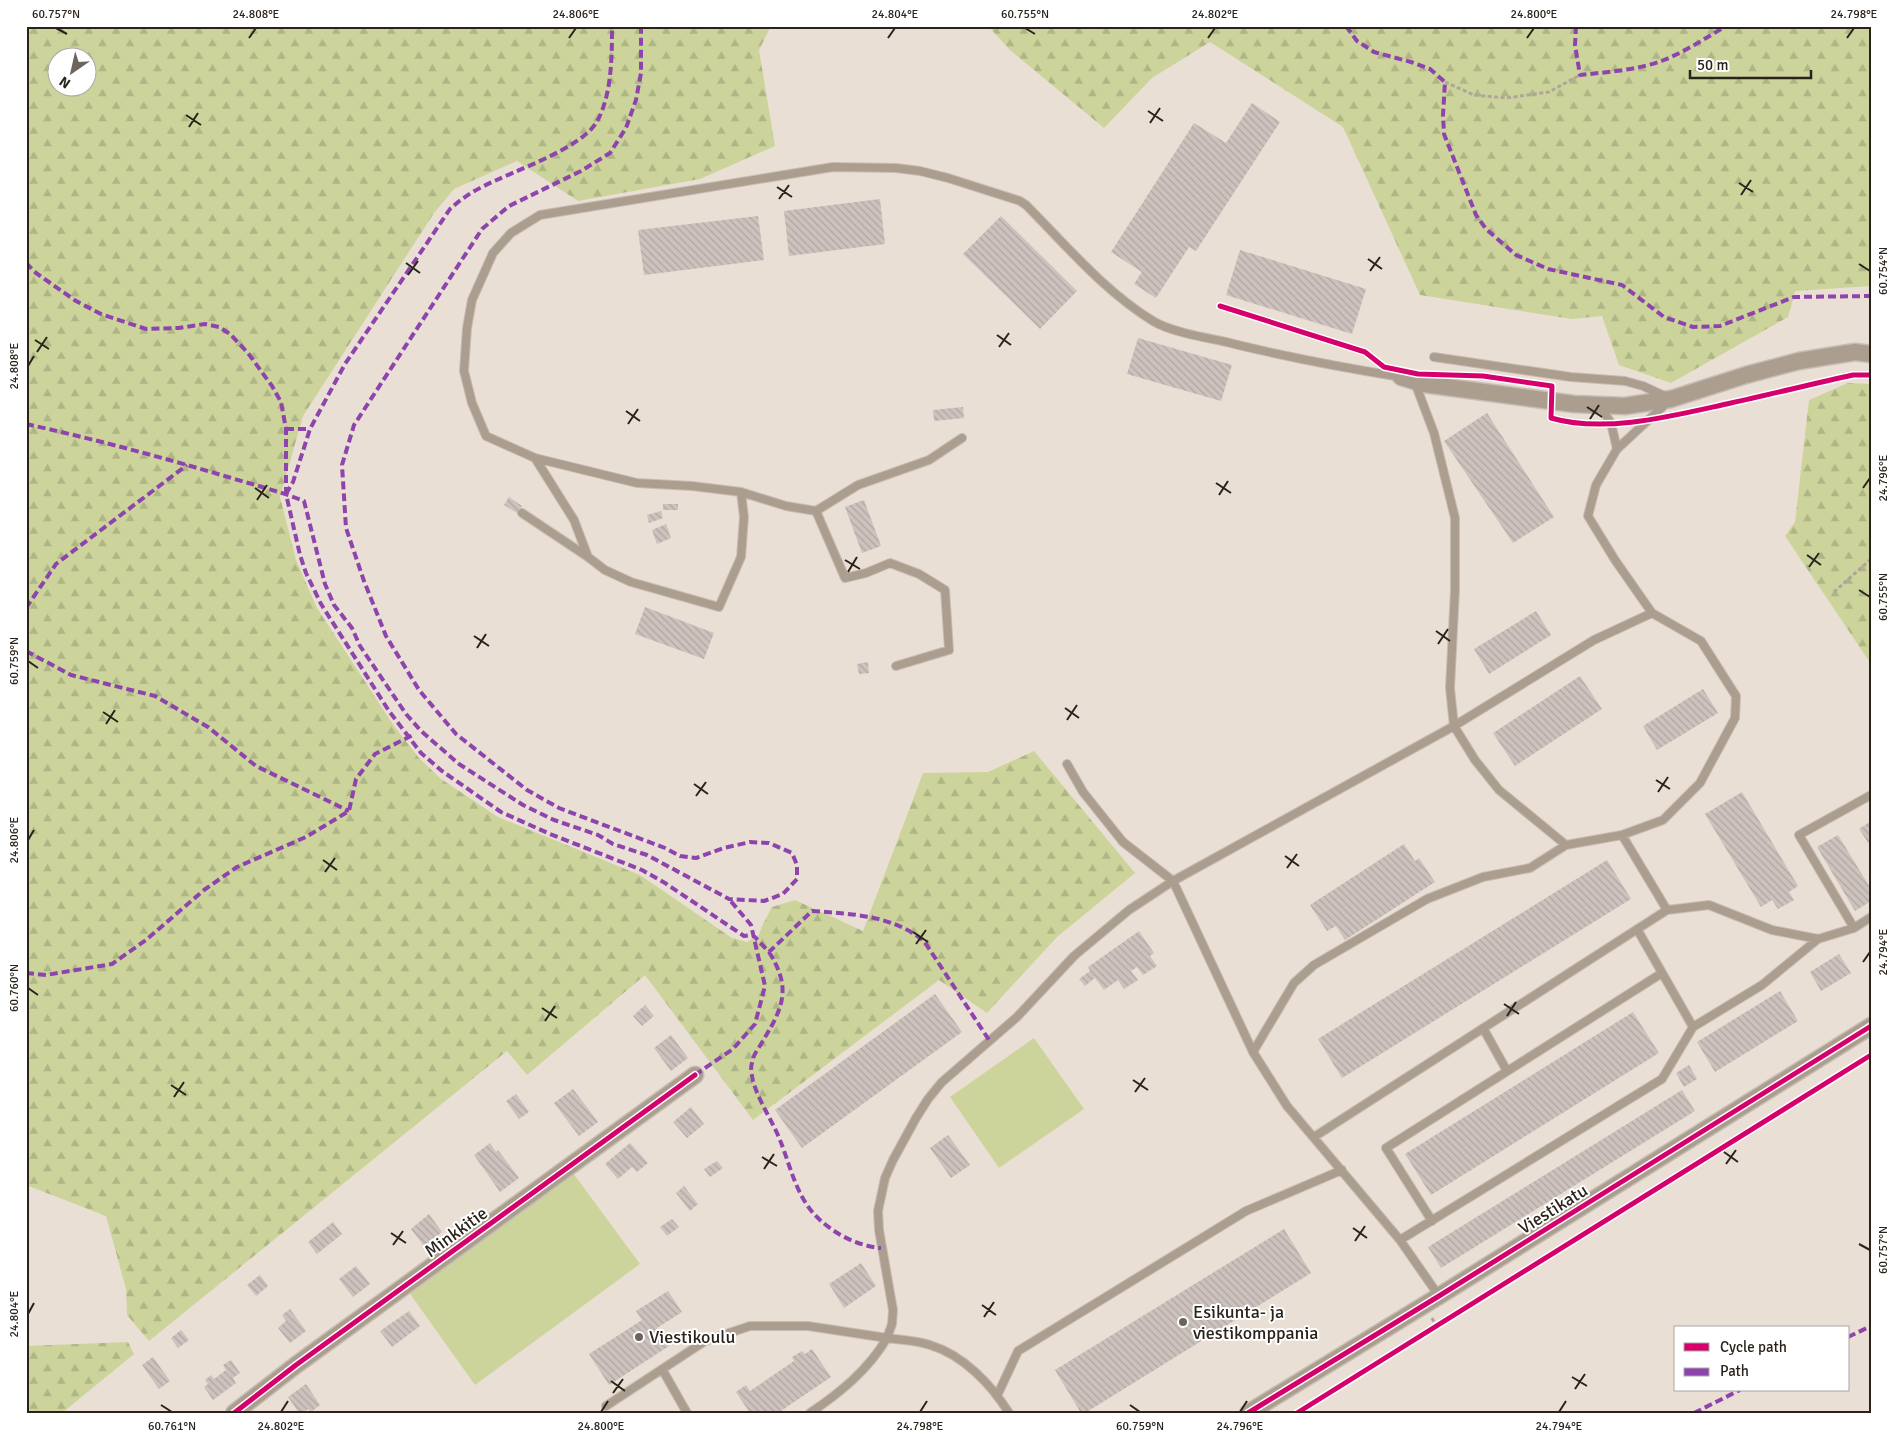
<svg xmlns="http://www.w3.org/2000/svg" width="1897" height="1439" viewBox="0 0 1897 1439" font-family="Signika,sans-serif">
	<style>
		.grass { fill: #ccd49b }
		.forest { fill: url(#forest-firs); fill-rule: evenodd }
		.building { fill: url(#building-back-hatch) }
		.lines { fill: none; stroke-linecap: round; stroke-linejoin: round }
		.lane-casing { stroke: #c6bdb5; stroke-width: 10 }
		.street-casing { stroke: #c6bdb5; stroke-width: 19 }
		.path { stroke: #b0a59a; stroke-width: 3; stroke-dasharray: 4 2.5; stroke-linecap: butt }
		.lane { stroke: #ac9e8f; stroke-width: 8 }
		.street { stroke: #ac9e8f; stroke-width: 16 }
		.quiet { stroke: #8e44ad; stroke-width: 4; stroke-dasharray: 8 4; stroke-linecap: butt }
		.cycleway-casing { stroke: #fff; stroke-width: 8 }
		.cycleway { stroke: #d6006c; stroke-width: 5 }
		.ticks { fill: none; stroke: #2a231c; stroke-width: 2 }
		.poi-dot { fill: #6d655d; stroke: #fff; stroke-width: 2 }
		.labels { text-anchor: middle; stroke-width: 4; stroke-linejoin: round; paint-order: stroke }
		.street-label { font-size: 18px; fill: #2a231c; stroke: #fff }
		.poi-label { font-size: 18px; fill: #2a231c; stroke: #fff; text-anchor: start }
		.neatline { fill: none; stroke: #2a231c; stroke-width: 2 }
		.ticks-label { font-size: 12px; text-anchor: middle; fill: #2a231c }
	</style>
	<defs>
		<pattern id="forest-firs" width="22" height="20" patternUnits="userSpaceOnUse" patternTransform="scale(1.25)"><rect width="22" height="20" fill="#ccd49b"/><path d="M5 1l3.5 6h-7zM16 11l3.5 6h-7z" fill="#afb685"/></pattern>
		<pattern id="building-back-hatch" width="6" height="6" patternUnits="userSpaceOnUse" patternTransform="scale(1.25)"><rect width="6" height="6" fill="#cdc2bd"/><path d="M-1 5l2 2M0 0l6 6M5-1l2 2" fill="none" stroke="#b0a6a2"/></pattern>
	</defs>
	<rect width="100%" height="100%" fill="#eadfd5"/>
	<path class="grass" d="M1034,1038L1084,1109L999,1168L950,1097Z
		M573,1173L640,1264L475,1385L408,1291Z"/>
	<path class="forest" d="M26,26H771L759,50L775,146L700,179L578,201L517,161L454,189L434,213L303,416L280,497L296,560L317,608L394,726L419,758L441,779L498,817L640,875L732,938L747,942L759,935L762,926L772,907L795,900L863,931L923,773L988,772L1034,751L1135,873L1057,937L987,1013L939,980L753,1120L645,975L527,1075L507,1051L149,1341L127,1315L126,1289L106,1216L26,1185ZM58,58H88V88H58Z
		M988,26H1871V286L1795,291L1788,317L1671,383L1619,365L1602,316L1572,319L1420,295L1343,127L1210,42L1152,78L1104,128L1010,50Z
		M1848,383L1871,384V664L1785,536L1795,522L1809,400Z
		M128,1342L134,1354L62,1413H26V1346Z"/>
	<path class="building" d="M1252,103L1280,122L1196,251L1189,247L1156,298L1134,284L1142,272L1111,252L1194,123L1226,143Z
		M880,199L885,244L789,256L784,211Z
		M758,216L764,260L644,275L638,230Z
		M1001,216L1077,291L1040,329L963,254Z
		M1240,250L1366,289L1352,334L1226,295Z
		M1138,338L1232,365L1221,401L1127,374Z
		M963,407L964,418L934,421L933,410Z
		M1487,413L1554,517L1513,543L1444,441Z
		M509,497L522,506L517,513L504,505Z
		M864,500L881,546L862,553L845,507Z
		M663,504H678V510H663Z
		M661,511L663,518L649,523L647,515Z
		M666,524L671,538L657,544L652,530Z
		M645,607L714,633L704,659L635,634Z
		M1536,611L1551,635L1489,674L1474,649Z
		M868,662L869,673L859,674L857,664Z
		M1580,676L1602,709L1515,766L1493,733Z
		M1703,689L1718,713L1657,750L1643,726Z
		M1742,792L1798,886L1789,892L1794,900L1778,909L1772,900L1761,907L1705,814Z
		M1871,821V847L1859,829Z
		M1838,835L1871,889V901L1855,911L1817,847Z
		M1404,844L1415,861L1419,858L1435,882L1345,940L1336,926L1327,931L1310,905Z
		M1607,860L1631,899L1342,1078L1318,1039Z
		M1139,931L1154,953L1150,956L1157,966L1143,975L1137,967L1131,971L1138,980L1124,989L1118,980L1104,990L1095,978L1085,986L1079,979L1090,971L1088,967Z
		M1839,954L1851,973L1821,991L1810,972Z
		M1780,991L1798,1021L1715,1072L1697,1042Z
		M935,994L962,1032L802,1148L775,1110Z
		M645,1005L654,1016L642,1026L633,1016Z
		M1633,1012L1659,1053L1431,1195L1405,1154Z
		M671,1035L688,1058L671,1071L654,1048Z
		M1689,1065L1697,1079L1684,1087L1676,1073Z
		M573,1089L598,1122L579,1136L554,1103Z
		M1682,1090L1695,1111L1441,1268L1428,1247Z
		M516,1094L529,1112L519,1119L506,1101Z
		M691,1107L704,1124L687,1138L673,1122Z
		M948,1135L970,1165L951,1178L930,1148Z
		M490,1143L496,1152L498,1150L519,1178L500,1192L474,1155Z
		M630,1143L648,1163L637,1172L632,1167L618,1179L605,1164Z
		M717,1161L723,1168L710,1177L704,1169Z
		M684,1186L698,1204L690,1211L676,1193Z
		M429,1214L442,1232L424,1246L411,1229Z
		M672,1219L679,1227L667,1236L660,1227Z
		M333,1222L342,1234L317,1254L308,1242Z
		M1284,1229L1311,1273L1085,1413H1081L1055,1370Z
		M861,1263L876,1286L844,1308L829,1284Z
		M356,1266L370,1284L353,1297L339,1279Z
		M260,1275L268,1286L256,1296L247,1285Z
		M668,1291L682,1312L657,1328L669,1346L609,1385L589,1354L642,1320L636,1311Z
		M290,1309L306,1331L290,1343L278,1328L286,1321L282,1315Z
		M409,1311L420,1326L392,1347L380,1331Z
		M181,1330L189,1340L178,1348L171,1338Z
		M812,1349L831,1377L778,1413H750L736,1392L746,1385L750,1391L794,1361L792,1357L802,1351L805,1354Z
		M153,1357L170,1381L159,1389L142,1365Z
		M231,1360L240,1373L233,1378L236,1383L213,1400L204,1387L208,1384L205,1380L211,1375L214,1379L226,1370L223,1365Z
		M306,1384L320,1405L311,1412L308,1409L302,1413H299L288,1397Z"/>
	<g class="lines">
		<g class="lane-casing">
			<path id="lane" d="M1415,383L1434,433L1455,518V590L1450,688L1454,726L1475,760L1499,790L1566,845L1622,835L1663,820L1700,783L1735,718L1736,696L1701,641L1652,613L1615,560L1588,516L1596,485L1617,449L1671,399L1643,386L1625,381L1571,377L1434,357
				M1599,405L1611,423L1617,449
				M535,458L574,520L588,557L605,570L631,582L719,607L741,557L744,517L741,492
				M816,511L858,485L929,460L962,438
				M522,513L588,557
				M896,666L949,650L945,590L919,574L890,563L866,573L845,578L816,511L786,506L741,492L692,486L637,483L535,458L486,436L472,403L464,371L467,328L472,300L493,253L511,233L540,215L833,167L896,168L920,171L948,178L1020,201L1026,205C1066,245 1104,291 1153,321C1169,331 1202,337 1222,341C1281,356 1340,367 1401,377
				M1067,764L1083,792L1123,842L1173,881L1253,1052L1287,1106L1400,1240L1439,1296
				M1622,835L1667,910
				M1854,928L1799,835L1871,795
				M1637,929L1693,1027
				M1483,1028L1507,1071
				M1253,1052L1294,983L1314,965L1427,899L1483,877L1530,868L1566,845
				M1314,1137L1667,910L1709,905L1772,930L1818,939L1854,928L1871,917
				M1432,1221L1386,1148L1662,973
				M1400,1240L1662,1079L1693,1027L1762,985L1818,939
				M662,1369L687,1413
				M997,1396L1018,1351L1246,1211L1342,1170
				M606,1406L705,1341L750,1326H808L887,1338C868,1370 841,1392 810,1413
				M1009,1413C991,1384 963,1355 930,1345C916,1340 901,1340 887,1338L892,1324L893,1310L879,1230L878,1211L885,1178L893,1160L916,1118L928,1099L942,1082L1017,1017L1074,956L1129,910L1173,881L1454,726L1594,640L1652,613"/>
		</g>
		<g class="street-casing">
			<path id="street" d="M1401,377L1424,384L1574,404L1625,406L1671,399L1746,375L1799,361L1855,352L1871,354
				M234,1413L296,1365L695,1075
				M1248,1413L1439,1296L1871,1026"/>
		</g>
		<path class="path" d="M1445,82L1474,95L1506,98L1549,92L1580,75
			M1834,592L1871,559
			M1432,1318L1436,1326"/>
		<use href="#lane" class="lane"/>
		<use href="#street" class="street"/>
		<path class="quiet" d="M1346,26L1357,41L1374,52L1411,62L1430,69L1445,82L1443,115L1444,134L1476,215L1486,229L1516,255L1548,269L1622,285L1664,317L1693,327L1720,326L1794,297L1871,296
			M1576,26L1575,45L1580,75C1608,72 1638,70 1664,60C1686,51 1706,38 1726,26
			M26,263L36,273L76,301L101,314L146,329L179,328L205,324L219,327L230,334L248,353L272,386L281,402L286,429V494L300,555L306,573L321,604L389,711L421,753L442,771L501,812L550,834L642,870L665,883L744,936L753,935L769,952L812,911C852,914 892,915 924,941L989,1040
			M26,424C94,439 161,457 228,477C254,485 279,491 304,501L325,584L334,605L352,628L360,646L406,714L421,731L459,764L523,805L554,820L598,835L613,844L647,855L729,899L764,901L783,894L797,879V865L792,853L769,843L750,842L724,848L696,858L680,856L665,848L559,808L527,790L456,734L419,690L386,636L364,581L346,528L342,465L354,425L482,229L509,206L581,171L610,153L626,128L636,100L641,73V26
			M286,429H310
			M286,494L293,482L310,429L345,364L450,209C460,200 471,192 484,186C513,171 580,149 596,123C612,97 612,55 612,26
			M26,608L56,564L187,465
			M26,651L71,675L155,696L208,727L256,766L349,811
			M769,952C791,987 784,1006 764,1039C760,1047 753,1054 752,1063C750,1068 752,1076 753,1081C759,1102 772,1120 780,1140C790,1165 796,1195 815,1215C832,1233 857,1246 881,1248
			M26,973L46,975L112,964L146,940L204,890L237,867L306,837L349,811L356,779L375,754L413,735
			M695,1075L733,1049L755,1024L765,986L751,925L729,899
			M1848,1337L1871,1326
			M1694,1413L1740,1390"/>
		<g class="cycleway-casing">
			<path id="cycleway" d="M1220,306L1365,352L1384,367L1418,374L1483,376L1552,386L1551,418C1606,434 1676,415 1731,403C1772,394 1812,384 1853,375H1871
				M234,1413L296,1365L695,1075
				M1248,1413L1439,1296L1871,1026
				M1297,1413L1871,1055"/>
		</g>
		<use href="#cycleway" class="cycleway"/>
	</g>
	<path class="ticks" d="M56,28L67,34M1025,28L1035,34M249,38L256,28M569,38L576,28M888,38L895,28M1208,38L1215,28M1527,38L1534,28M1847,38L1854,28M1148,111L1163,121M186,115L201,125M1150,123L1160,108M189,127L198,113M1739,183L1753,192M777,187L792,197M1741,195L1751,180M779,199L789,185M1368,259L1382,269M406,263L420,273M1859,264L1870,271M1370,271L1380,257M408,275L418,261M997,335L1011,345M35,340L49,349M999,347L1009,333M37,352L47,337M28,366L34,356M1587,407L1602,417M626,411L640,421M1590,419L1599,405M628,424L638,409M1216,483L1231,493M255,488L269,498M1863,488L1870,478M1219,495L1228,481M257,500L267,485M1807,555L1821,565M845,560L860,569M1809,567L1819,553M848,572L857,557M1859,590L1870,597M1436,631L1450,641M474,636L489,646M1438,644L1448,629M477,648L486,634M28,661L38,668M1065,708L1079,718M103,712L118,722M1067,720L1077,705M106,724L115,710M1656,780L1670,789M694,784L708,794M1658,792L1668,777M696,796L706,782M28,840L34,830M1285,856L1299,866M323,860L337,870M1287,868L1297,854M325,872L335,858M913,932L928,942M916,944L926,930M1863,962L1870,952M28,988L38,995M1504,1004L1519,1014M542,1008L557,1018M1507,1016L1516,1002M545,1021L555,1006M1133,1080L1148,1090M171,1085L186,1095M1135,1092L1145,1078M174,1097L184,1082M1724,1152L1738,1162M762,1157L777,1166M1726,1164L1736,1150M764,1169L774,1154M1353,1228L1367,1238M391,1233L406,1243M1355,1241L1365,1226M1859,1244L1870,1250M393,1245L403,1231M982,1305L996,1315M28,1314L34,1303M984,1317L994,1302M1572,1377L1587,1386M611,1381L625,1391M1575,1389L1585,1374M613,1393L623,1379M161,1405L172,1412M1130,1405L1140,1412M281,1412L288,1401M601,1412L608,1401M920,1412L927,1401M1240,1412L1247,1401M1559,1412L1566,1401"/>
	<g class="poi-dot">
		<circle cx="1183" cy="1322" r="5"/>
		<circle cx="639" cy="1337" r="5"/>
	</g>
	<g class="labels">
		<g class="street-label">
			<text transform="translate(1553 1209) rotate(-32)" y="6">Viestikatu</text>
			<text transform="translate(456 1232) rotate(-36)" y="6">Minkkitie</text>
		</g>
		<g class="poi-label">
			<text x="1193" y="1318">Esikunta- ja<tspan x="1193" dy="21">viestikomppania</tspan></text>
			<text x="649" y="1343">Viestikoulu</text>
		</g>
	</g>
	<rect width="1897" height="1439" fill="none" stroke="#ffffff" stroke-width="55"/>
	<rect x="1674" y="1326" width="175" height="65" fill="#ffffff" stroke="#aaa7a4"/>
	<rect x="1684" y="1343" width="25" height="8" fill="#d6006c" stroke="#aaa7a4"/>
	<text x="1720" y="1352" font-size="15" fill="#2a231c">Cycle path</text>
	<rect x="1684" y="1368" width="25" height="8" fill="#8e44ad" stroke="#aaa7a4"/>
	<text x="1720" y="1376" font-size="15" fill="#2a231c">Path</text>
	<g transform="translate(72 72) rotate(214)"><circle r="24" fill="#ffffff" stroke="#aaa7a4"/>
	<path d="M0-4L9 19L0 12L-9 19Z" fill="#6d655d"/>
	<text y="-8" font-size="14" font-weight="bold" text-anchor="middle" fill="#2a231c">N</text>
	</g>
	<path d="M1690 70v8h121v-8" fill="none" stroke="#2a231c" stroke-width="2.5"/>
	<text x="1697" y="70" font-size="15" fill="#2a231c" stroke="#ffffff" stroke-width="4" paint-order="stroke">50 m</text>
	<rect x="28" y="28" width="1842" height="1384" class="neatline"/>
	<g class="ticks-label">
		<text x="56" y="18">60.757°N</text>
		<text x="256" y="18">24.808°E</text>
		<text x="576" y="18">24.806°E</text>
		<text x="895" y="18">24.804°E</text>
		<text x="1025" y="18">60.755°N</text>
		<text x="1215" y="18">24.802°E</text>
		<text x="1534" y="18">24.800°E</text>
		<text x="1854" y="18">24.798°E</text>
		<text transform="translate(1883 271) rotate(-90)" y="4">60.754°N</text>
		<text transform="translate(14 366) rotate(-90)" y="4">24.808°E</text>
		<text transform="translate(1883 478) rotate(-90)" y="4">24.796°E</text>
		<text transform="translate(1883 597) rotate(-90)" y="4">60.755°N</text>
		<text transform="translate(14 661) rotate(-90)" y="4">60.759°N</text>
		<text transform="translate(14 840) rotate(-90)" y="4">24.806°E</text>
		<text transform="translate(1883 952) rotate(-90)" y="4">24.794°E</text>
		<text transform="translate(14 988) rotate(-90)" y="4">60.760°N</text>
		<text transform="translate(1883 1250) rotate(-90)" y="4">60.757°N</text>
		<text transform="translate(14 1314) rotate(-90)" y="4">24.804°E</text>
		<text x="172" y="1430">60.761°N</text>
		<text x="281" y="1430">24.802°E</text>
		<text x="601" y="1430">24.800°E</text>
		<text x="920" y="1430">24.798°E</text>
		<text x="1140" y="1430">60.759°N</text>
		<text x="1240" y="1430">24.796°E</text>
		<text x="1559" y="1430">24.794°E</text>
	</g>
</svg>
